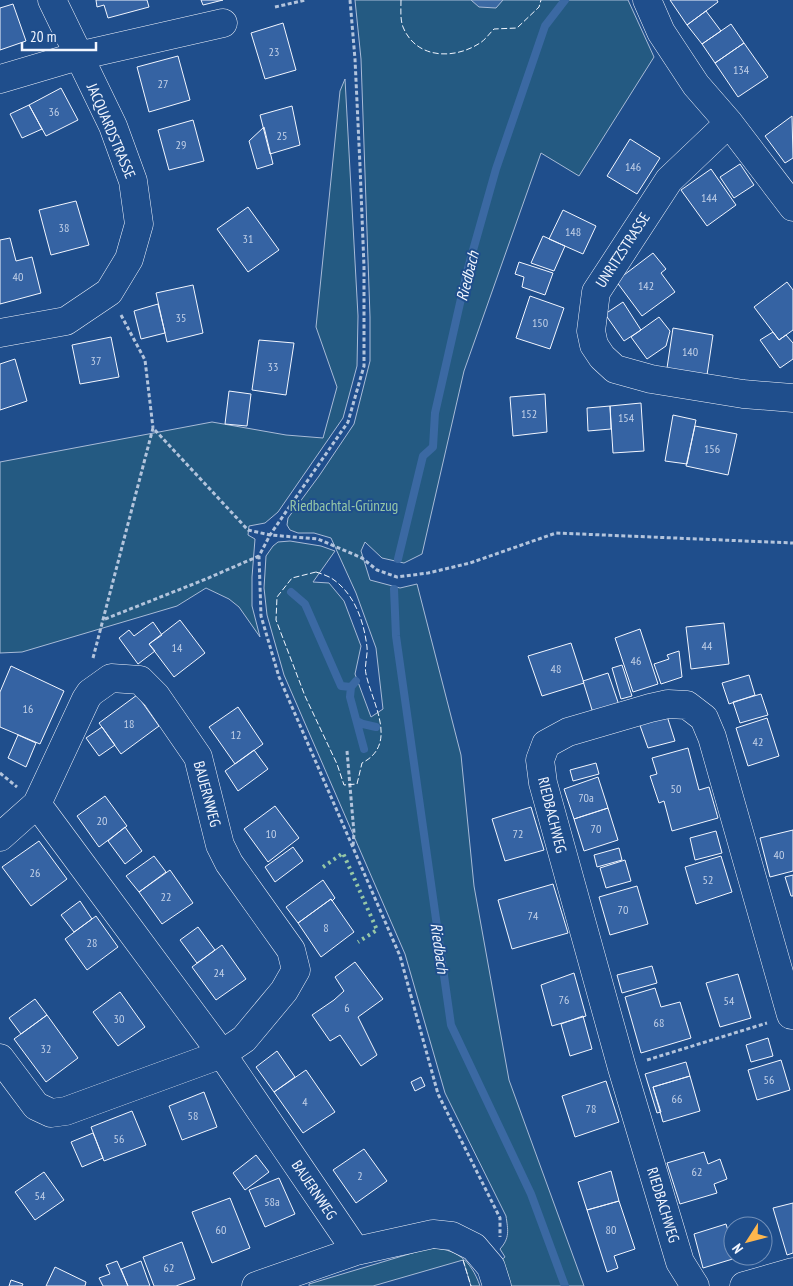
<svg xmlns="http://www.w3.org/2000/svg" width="793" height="1286" viewBox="0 0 793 1286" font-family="'PT Sans Narrow',sans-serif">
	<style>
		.green { fill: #245a82; stroke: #a8bbd7 }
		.water { fill: #3b69a3; stroke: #a8bbd7 }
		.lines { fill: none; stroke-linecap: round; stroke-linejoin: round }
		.stream { stroke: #3b69a3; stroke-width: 8 }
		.building { fill: #3563a3; stroke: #f2f6ff }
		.minor-casing { stroke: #f2f6ff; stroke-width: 29 }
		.path { stroke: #b3c4dc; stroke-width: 3; stroke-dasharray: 4 2.5; stroke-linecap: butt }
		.minor { stroke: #1f4e8c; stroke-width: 28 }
		.hedge { stroke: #97c8a6; stroke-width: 4; stroke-dasharray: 2.5 4; stroke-linecap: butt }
		.fence { stroke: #f2f6ff; stroke-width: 1; stroke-dasharray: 6 2.5; stroke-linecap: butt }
		.labels { text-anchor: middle; stroke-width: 4; stroke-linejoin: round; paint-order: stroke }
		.number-label { font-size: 12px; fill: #c3d1e8 }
		.street-label { font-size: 15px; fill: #f2f6ff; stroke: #1f4e8c }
		.park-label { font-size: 15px; fill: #97c8a6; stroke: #1f4e8c }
		.water-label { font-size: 16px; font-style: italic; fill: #f2f6ff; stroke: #1f4e8c }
	</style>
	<rect width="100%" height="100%" fill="#1f4e8c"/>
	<path class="green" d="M355,0H628L654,57L579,176L541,153L464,371L422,554L404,563L382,558L365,542L361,551L370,580L400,588L417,584L461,755L474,886L509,1080L584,1286H508L500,1261L505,1257L500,1249C510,1238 508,1230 506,1216L445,1093L405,954L284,675L267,615L264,588L266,556L273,546L278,542L290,541L321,546L335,551L313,582L329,583L344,601L361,646L355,674L371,717L383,709L376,648L356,593L331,538L314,533H298L290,530L287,525L288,518L319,476L354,424L370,361V317L361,59Z
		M345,79L358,316L357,366L343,418L278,512L265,523L249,526L248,535L255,539L252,577V606L260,637L239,607L229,599L206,588L177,606L22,652L0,653V462L212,422L286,435L323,438L337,387L316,327L340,91Z
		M429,1248C456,1248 471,1260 480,1286H471L463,1260L373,1286H309V1284Z"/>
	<path class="water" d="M471,0H503L496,8L479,7Z"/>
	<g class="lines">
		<path class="stream" d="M398,559L423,456L433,447L435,413L468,268L496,169L545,26L565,0
			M394,589L396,636L451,1025L531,1194L565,1286
			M291,592L305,604L341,686L351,687
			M356,681L351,687L350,697L364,749
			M357,721L363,724L376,727"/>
	</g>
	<path class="building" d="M96,0H147L149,7L108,18L104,5L97,7Z
		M201,0H223L203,5Z
		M670,0H717L718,2L687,25Z
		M13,4L26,41L0,50V8Z
		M706,11L721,31L702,44L687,25Z
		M283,23L296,70L265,79L251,33Z
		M731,24L744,43L715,63L702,44Z
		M744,43L768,77L738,97L715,63Z
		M178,56L190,100L149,112L137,67Z
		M61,88L78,120L46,136L29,105Z
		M29,105L42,129L22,138L10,114Z
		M292,106L300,145L270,154L260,115Z
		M792,116L793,158L785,163L765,136Z
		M193,120L204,161L169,170L158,130Z
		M264,127L273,164L257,169L249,141Z
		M630,139L660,158L637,194L607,176Z
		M740,164L754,185L734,198L720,177Z
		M711,169L736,205L707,226L681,190Z
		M76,201L89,245L51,255L39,210Z
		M248,207L279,250L248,272L217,229Z
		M563,210L596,226L583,254L549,239Z
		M543,236L565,246L554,271L531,263Z
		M10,238L16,261L32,257L41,293L0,304V240Z
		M653,253L666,269L661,273L675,292L642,316L616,281Z
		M519,262L553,273L545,295L522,287L524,277L515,274Z
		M787,282L793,290V330L779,340L754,307Z
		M193,285L203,333L167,342L156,293Z
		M530,296L564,308L550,349L516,338Z
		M623,302L641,330L624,341L605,314Z
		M158,304L165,333L141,339L134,311Z
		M659,317L670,331L666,346L647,359L631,337Z
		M673,328L713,335L707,375L667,368Z
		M773,332L779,340L786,335L793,343V359L780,368L760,340Z
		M111,337L119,377L80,384L72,345Z
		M259,340L294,343L286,395L252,390Z
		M15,359L27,401L0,410V364Z
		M229,391L251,394L247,426L225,424Z
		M545,394L547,432L513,436L510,397Z
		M641,403L644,451L613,453L610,406Z
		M610,406L611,429L588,431L587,408Z
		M673,415L696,420L687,464L665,461Z
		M695,426L737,434L728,475L686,466Z
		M180,620L205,653L174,677L149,644Z
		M153,622L162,635L149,644L155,651L138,664L119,638L129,630L134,636Z
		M724,623L729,664L691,669L686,627Z
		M640,629L658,684L633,692L615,638Z
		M571,643L584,683L542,696L528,656Z
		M679,651L682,677L661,684L654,664L669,659L667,655Z
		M622,665L632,696L621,699L612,668Z
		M11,666L64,691L40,744L0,727V692Z
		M608,673L619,705L593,713L583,681Z
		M749,675L755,695L729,704L722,683Z
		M761,694L768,715L740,723L733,702Z
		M137,695L159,726L121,754L99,723Z
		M238,707L263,744L235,764L209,727Z
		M666,713L675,741L648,748L638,720Z
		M767,718L779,756L748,766L736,728Z
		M102,727L115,745L99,756L86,738Z
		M18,735L36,743L26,767L8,758Z
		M688,748L699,790L709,787L718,818L672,831L664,801L659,803L650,776L657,774L652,758Z
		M254,750L268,769L238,791L225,771Z
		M596,763L599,774L573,781L570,770Z
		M598,777L608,808L574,819L564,789Z
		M105,796L127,826L99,847L77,816Z
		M275,806L299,838L268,862L244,829Z
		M531,807L544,850L505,861L492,819Z
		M608,808L618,840L584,851L574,819Z
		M125,827L142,851L125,864L108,841Z
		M793,830V871L770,877L760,838Z
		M716,831L722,853L695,860L690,838Z
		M39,841L67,879L31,906L2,867Z
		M293,847L303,861L275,882L265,867Z
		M619,848L622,860L597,867L594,855Z
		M154,856L166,872L139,892L126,876Z
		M721,856L732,892L696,904L685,867Z
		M625,860L631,881L606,888L600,868Z
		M170,870L193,903L162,924L139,892Z
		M793,875V896H791L785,877Z
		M323,880L335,898L332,901L331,899L298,923L286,907Z
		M553,884L568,933L512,949L498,900Z
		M637,886L648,924L610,935L599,897Z
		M331,899L354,932L321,957L298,923Z
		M80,901L92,919L74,932L61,915Z
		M96,916L118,947L87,970L65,939Z
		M198,927L215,950L197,963L180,940Z
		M222,945L246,979L216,1000L192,967Z
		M355,962L383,999L358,1017L377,1055L361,1066L340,1035L330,1041L312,1015L334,1000L344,991L335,977Z
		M652,966L657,983L622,993L617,975Z
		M574,973L586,1016L552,1026L541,985Z
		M738,974L751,1018L720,1027L706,983Z
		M655,988L661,1007L680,1002L691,1038L641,1053L625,997Z
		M120,992L145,1027L118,1046L93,1012Z
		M35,999L47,1015L21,1034L9,1018Z
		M47,1015L78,1058L46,1082L14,1039Z
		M583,1016L592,1049L570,1056L561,1024Z
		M768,1038L773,1056L751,1062L746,1045Z
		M277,1051L295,1077L274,1092L256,1067Z
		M781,1060L790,1090L757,1100L748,1070Z
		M686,1062L690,1076L653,1087L661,1112L657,1113L645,1074Z
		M306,1070L335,1112L303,1133L274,1092Z
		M690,1076L700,1111L663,1122L653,1087Z
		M421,1077L425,1086L415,1091L411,1082Z
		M606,1081L619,1122L575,1137L562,1096Z
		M204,1092L217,1127L182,1140L169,1106Z
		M132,1111L146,1145L104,1161L91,1127Z
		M93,1133L103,1158L82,1167L71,1142Z
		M364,1149L387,1181L356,1203L333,1170Z
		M704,1152L708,1164L720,1159L727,1179L714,1184L717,1193L680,1204L667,1163Z
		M256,1155L269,1172L245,1190L233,1173Z
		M611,1171L619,1201L587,1210L578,1182Z
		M44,1172L64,1200L35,1220L15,1192Z
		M279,1178L295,1214L265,1227L249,1190Z
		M230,1198L250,1248L212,1263L192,1212Z
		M619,1201L635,1249L614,1256L618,1268L607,1272L587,1210Z
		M793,1203V1253L787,1255L773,1208Z
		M726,1224L733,1247V1256H736V1258L703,1268L694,1234Z
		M182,1242L195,1279L176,1286H154L143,1257Z
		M117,1261L128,1286H103L99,1278L110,1274L106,1265Z
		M141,1261L150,1286H128L121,1269Z
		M55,1267L86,1282L85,1286H46Z
		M11,1280L23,1284L22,1286H9Z"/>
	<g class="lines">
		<g class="minor-casing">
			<path id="minor" d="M647,0L661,32L696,85L729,123L793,207
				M0,79L78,56L223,23
				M729,123L669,180L596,292L591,331L594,345L602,357L615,369L651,379L743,394L793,398
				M0,333L66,321L109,292L129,259L139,224L133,181L113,126L52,0
				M37,804L222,1054L356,1251
				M0,837L37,804L86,699L90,693L111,678L140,680L156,696L198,757L220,845L229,863L291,950L296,970L284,991L244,1039L222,1054L66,1111L51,1113L36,1106L0,1058
				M256,1286L356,1251L433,1234L452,1236L474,1247L491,1267L497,1286
				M695,1286L680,1262L622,1068L543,783L540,760L546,744L568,732L650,708L668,704L687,705L704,718L712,737L791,1015H793
				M744,1286L793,1272"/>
		</g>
		<path class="path" d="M350,0L355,59L360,166L364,267V366L348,422L270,535L259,556L261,616L279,677L400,956L438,1094L500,1218V1237
			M275,7L306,0
			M121,315L145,360L153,428
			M105,619L206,579L259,556
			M93,658L153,428L248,530L270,535L318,539L362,558L377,570L397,577L428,573L470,563L556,533L793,543
			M347,751L354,833L353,847
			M0,773L17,787
			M647,1060L767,1023"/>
		<use href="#minor" class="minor"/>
		<path class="hedge" d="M323,867L343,853L377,930L358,942"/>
		<path class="fence" d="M401,0C401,9 400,19 403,27C416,59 454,60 480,43C485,40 489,34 494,29L517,28L539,7L541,0
			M316,572C322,574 329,576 334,580C355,595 364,622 367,647C368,656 364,665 366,674C372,703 399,744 362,763L357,784L344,785L337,764L305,696L276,620L277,597L292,578Z
			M463,1260L471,1286"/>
	</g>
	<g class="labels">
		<g class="number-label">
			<text x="274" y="56">23</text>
			<text x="741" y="74">134</text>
			<text x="163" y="88">27</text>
			<text x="54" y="116">36</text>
			<text x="282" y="140">25</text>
			<text x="181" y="149">29</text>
			<text x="633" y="171">146</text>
			<text x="709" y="202">144</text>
			<text x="64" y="232">38</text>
			<text x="573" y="236">148</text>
			<text x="248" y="243">31</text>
			<text x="18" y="281">40</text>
			<text x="646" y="290">142</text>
			<text x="181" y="322">35</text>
			<text x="540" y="327">150</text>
			<text x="690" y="356">140</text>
			<text x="96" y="365">37</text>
			<text x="273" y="371">33</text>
			<text x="529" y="418">152</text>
			<text x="626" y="422">154</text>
			<text x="712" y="453">156</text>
			<text x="707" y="650">44</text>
			<text x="177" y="652">14</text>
			<text x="636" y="665">46</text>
			<text x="556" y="673">48</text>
			<text x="28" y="713">16</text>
			<text x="129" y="728">18</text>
			<text x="236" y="739">12</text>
			<text x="758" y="746">42</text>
			<text x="676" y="793">50</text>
			<text x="586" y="802">70a</text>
			<text x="102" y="825">20</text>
			<text x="596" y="833">70</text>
			<text x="271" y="838">10</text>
			<text x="518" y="838">72</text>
			<text x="779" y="859">40</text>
			<text x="35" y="877">26</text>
			<text x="708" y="884">52</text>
			<text x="166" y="901">22</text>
			<text x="623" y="914">70</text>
			<text x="533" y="920">74</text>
			<text x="326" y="932">8</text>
			<text x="92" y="947">28</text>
			<text x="219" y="977">24</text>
			<text x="564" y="1004">76</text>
			<text x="729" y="1005">54</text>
			<text x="347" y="1012">6</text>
			<text x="119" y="1023">30</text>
			<text x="659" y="1027">68</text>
			<text x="46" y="1053">32</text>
			<text x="769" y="1084">56</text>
			<text x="677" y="1103">66</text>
			<text x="305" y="1106">4</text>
			<text x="591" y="1113">78</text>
			<text x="193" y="1120">58</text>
			<text x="119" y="1143">56</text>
			<text x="697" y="1176">62</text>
			<text x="360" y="1180">2</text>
			<text x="40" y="1200">54</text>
			<text x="272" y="1206">58a</text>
			<text x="221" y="1234">60</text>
			<text x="611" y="1234">80</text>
			<text x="169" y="1272">62</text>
		</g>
		<g class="street-label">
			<text transform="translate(111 131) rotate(67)" y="5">JACQUARDSTRASSE</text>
			<text transform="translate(623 250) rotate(-57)" y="5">UNRITZSTRASSE</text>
			<text transform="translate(207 794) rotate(75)" y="5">BAUERNWEG</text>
			<text transform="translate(552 815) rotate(76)" y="5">RIEDBACHWEG</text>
			<text transform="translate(314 1190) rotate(56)" y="5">BAUERNWEG</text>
			<text transform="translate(663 1205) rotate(73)" y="5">RIEDBACHWEG</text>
		</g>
		<g class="park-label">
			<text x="344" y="511">Riedbachtal-Grünzug</text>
		</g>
		<g class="water-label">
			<text transform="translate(467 276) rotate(-76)" y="6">Riedbach</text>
			<text transform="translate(440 948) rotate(82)" y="6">Riedbach</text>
		</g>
	</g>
	<g transform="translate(748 1241) rotate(234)"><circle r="24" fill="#1f4e8c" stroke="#7391ba"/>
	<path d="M0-4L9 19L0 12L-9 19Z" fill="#ffb74d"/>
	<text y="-8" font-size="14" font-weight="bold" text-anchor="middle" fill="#f2f6ff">N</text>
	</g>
	<path d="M22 42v8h74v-8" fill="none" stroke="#f2f6ff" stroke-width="2.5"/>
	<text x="30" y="42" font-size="15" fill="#f2f6ff" stroke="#1f4e8c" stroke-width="4" paint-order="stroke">20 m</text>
</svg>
